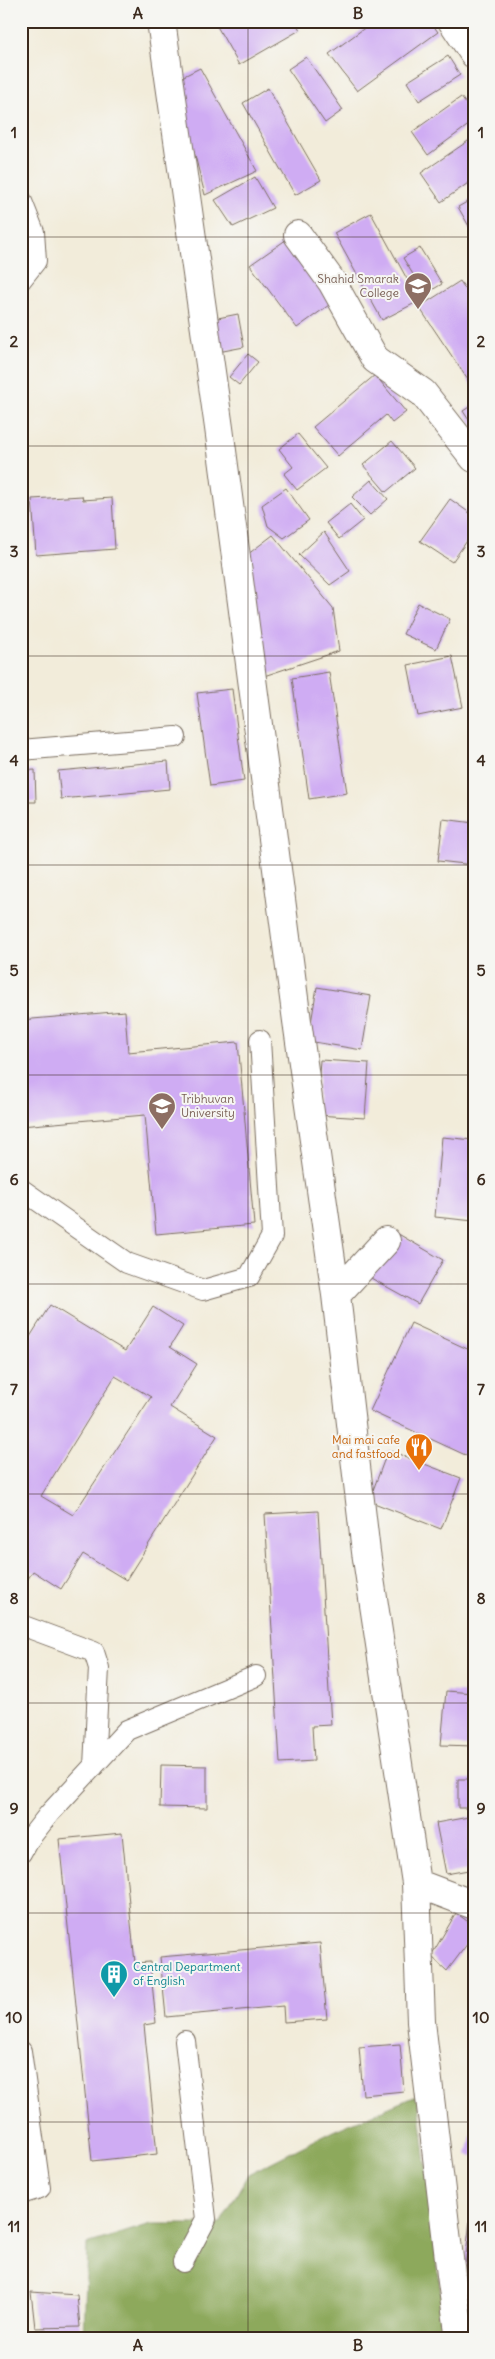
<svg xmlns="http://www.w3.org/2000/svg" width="495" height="2359" viewBox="0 0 495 2359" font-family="Delius,sans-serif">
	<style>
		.forest { fill: #8da95b; stroke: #646a3c }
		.building { fill: #cfacf3; fill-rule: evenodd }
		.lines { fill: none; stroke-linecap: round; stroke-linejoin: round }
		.lane-casing { stroke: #7b6e60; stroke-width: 22 }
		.street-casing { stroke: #7b6e60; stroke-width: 30 }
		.lane { stroke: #fff; stroke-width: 20 }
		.street { stroke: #fff; stroke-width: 28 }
		.grid { fill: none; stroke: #3b2a1e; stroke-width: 1; stroke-opacity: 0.55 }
		.labels { text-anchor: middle; stroke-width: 4; stroke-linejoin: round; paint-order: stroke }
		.education-label { font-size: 12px; fill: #785e54; stroke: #f6f6f2; text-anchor: end }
		.food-label { font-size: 12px; fill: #c56008; stroke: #f6f6f2; text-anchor: end }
		.culture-label { font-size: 12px; fill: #0d838f; stroke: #f6f6f2; text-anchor: start }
		.neatline { fill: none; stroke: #3b2a1e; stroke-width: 2 }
		.grid-label { font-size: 16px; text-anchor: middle; font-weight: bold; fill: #3b2a1e }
	</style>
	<rect width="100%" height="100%" fill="#f6f6f2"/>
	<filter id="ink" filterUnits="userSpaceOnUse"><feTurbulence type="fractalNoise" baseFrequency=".02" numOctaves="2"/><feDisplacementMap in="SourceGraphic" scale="10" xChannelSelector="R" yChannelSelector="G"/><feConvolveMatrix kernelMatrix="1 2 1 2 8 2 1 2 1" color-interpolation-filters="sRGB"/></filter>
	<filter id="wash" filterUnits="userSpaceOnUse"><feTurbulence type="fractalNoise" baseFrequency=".0096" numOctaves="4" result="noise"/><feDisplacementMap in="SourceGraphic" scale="20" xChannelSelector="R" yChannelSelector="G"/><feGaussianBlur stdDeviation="1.12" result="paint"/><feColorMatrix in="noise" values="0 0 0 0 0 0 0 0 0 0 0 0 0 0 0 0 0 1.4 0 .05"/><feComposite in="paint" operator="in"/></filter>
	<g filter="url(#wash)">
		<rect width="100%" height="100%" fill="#f2ecda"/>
		<path class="forest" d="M418,2095L446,2338H84L87,2244L151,2224H220L248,2174L333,2131Z"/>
		<g id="blocks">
			<path class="building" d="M214,21H295L300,30L239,65Z
				M374,21H430L438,32L357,91L329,54Z
				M448,56L460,75L419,101L407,82Z
				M306,57L343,110L325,123L288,69Z
				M200,68L257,171L205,195L176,80Z
				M268,88L321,180L295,195L243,103Z
				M461,97L474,115V121L428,155L412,132Z
				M474,137V179L441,202L421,173Z
				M255,177L273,208L233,227L215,200Z
				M474,198V235L458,207Z
				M371,213L419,301L382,320L334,233Z
				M290,237L336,300L297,328L250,265Z
				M474,246V256L469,249Z
				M420,248L442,284L425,294L403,258Z
				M460,281L474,302V389L419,307Z
				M238,314L244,347L218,352L213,319Z
				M248,354L258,362L239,385L229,377Z
				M375,375L406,412L392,423L386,415L338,456L313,427Z
				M474,404V428L463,411Z
				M298,434L326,468L297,490L284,474L293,467L279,449Z
				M392,441L415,468L386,492L363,465Z
				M371,480L388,499L370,515L352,497Z
				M286,488L309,520L284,538L268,526L262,505Z
				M82,496L83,500L112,498L115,549L36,555L32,499Z
				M450,499L474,516V531L452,562L420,541Z
				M350,504L363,520L339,539L326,523Z
				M324,532L350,571L330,585L299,555Z
				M273,535L333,608L339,651L258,678L243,558Z
				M418,603L450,619L436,649L403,634Z
				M452,656L463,707L418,716L408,665Z
				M329,672L347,793L309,799L292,678Z
				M232,689L244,781L210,786L197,693Z
				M168,761L170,789L61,799L58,771Z
				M35,770L36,802H21V771Z
				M443,819L474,823V865L438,861Z
				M317,987L371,996L362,1050L308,1041Z
				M125,1011L128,1052L238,1042L254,1225L156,1234L145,1115L21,1126V1020Z
				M320,1060L369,1063L365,1118L316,1115Z
				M442,1137L474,1140V1221L435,1217Z
				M395,1232L443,1260L418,1304L369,1277Z
				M50,1305L125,1351L153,1307L183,1326L170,1347L197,1364L170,1407L217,1436L126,1580L83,1554L61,1589L33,1571L21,1590V1351ZM115,1376L151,1397L73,1515L41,1496Z
				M411,1323L474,1352V1459L370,1411Z
				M388,1450L461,1478L441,1529L369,1501Z
				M318,1511L331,1725L312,1726L314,1761L280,1763L265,1514Z
				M446,1691L474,1693V1746L441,1745Z
				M161,1765L207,1766V1808L160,1807Z
				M458,1779H474V1808H458Z
				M474,1816V1869L446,1874L436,1823Z
				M122,1833L135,1963L150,1962L156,2023L144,2025L157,2154L92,2161L59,1839Z
				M456,1913L474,1926V1935L447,1971L431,1956Z
				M320,1943L327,2019L284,2022L283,2006L166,2017L160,1957Z
				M400,2044L404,2091L363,2095L359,2047Z
				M473,2125H474V2156L467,2155Z
				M472,2200H474V2267L465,2266Z
				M31,2292L77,2295L80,2327L35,2328Z"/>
		</g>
	</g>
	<g filter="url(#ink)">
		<use href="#blocks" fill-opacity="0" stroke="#7b6e60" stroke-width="1"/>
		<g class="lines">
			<g class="lane-casing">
				<path id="lane" d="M21,199L34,232L36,261L21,280
					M21,750L176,737
					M21,1189L127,1263L203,1290L249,1277L272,1236L260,1040
					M21,1625L94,1652L99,1668L94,1766
					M21,1853L27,1842L49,1814L127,1730L256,1676
					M21,2051L40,2188L21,2194
					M183,2262L206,2219L185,2041"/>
			</g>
			<g class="street-casing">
				<path id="street" d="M161,21L219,428L297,1021L336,1295L366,1552L416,1883L421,2022L451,2275L460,2338
					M452,21L474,54
					M298,235L332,282L375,359L423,393L474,458
					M336,1295L386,1241
					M416,1883L474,1905"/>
			</g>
			<use href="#lane" class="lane"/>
			<use href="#street" class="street"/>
		</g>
	</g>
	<path class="grid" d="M248,21V2338M21,237H474M21,446H474M21,656H474M21,865H474M21,1075H474M21,1284H474M21,1494H474M21,1703H474M21,1913H474M21,2122H474"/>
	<defs>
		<g id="university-pin" transform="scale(1.4375)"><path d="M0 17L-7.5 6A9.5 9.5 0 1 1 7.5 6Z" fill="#8d6e63" stroke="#f6f6f2"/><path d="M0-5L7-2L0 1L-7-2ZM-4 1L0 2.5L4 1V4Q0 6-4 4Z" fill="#fff"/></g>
		<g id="restaurant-pin" transform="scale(1.4375)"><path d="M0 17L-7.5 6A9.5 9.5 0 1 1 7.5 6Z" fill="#e8710a" stroke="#f6f6f2"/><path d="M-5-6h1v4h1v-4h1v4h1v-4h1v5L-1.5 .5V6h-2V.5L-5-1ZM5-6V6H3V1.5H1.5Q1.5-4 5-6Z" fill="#fff"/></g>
		<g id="building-pin" transform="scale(1.4375)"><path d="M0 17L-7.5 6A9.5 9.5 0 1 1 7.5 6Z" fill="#0f9aa8" stroke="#f6f6f2"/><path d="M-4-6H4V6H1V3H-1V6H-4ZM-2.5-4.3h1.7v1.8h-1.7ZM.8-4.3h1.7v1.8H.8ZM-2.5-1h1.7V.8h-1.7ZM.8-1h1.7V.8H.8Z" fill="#fff"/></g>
	</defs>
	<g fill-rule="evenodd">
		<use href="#university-pin" x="418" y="286"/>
		<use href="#university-pin" x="162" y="1106"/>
		<use href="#restaurant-pin" x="419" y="1447"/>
		<use href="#building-pin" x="114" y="1974"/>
	</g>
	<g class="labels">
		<g class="education-label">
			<text x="399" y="283">Shahid Smarak<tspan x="399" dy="14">College</tspan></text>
			<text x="181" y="1103" text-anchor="start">Tribhuvan<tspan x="181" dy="14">University</tspan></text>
		</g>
		<g class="food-label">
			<text x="400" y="1444">Mai mai cafe<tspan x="400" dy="14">and fastfood</tspan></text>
		</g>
		<g class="culture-label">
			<text x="133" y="1971">Central Department<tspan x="133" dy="14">of English</tspan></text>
		</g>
	</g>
	<rect width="495" height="2359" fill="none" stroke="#f6f6f2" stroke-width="55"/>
	<rect x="28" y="28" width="440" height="2304" class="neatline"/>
	<g class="grid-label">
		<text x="138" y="19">A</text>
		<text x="358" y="19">B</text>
		<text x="14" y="138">1</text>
		<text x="481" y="138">1</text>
		<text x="14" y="347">2</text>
		<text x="481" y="347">2</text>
		<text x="14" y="557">3</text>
		<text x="481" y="557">3</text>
		<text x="14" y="766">4</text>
		<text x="481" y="766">4</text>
		<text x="14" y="976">5</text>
		<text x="481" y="976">5</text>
		<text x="14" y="1185">6</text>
		<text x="481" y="1185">6</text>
		<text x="14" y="1395">7</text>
		<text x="481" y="1395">7</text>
		<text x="14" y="1604">8</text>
		<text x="481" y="1604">8</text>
		<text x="14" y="1814">9</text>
		<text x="481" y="1814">9</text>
		<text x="14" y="2023">10</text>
		<text x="481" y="2023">10</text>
		<text x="14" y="2232">11</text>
		<text x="481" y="2232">11</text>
		<text x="138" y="2351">A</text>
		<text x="358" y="2351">B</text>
	</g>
</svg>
